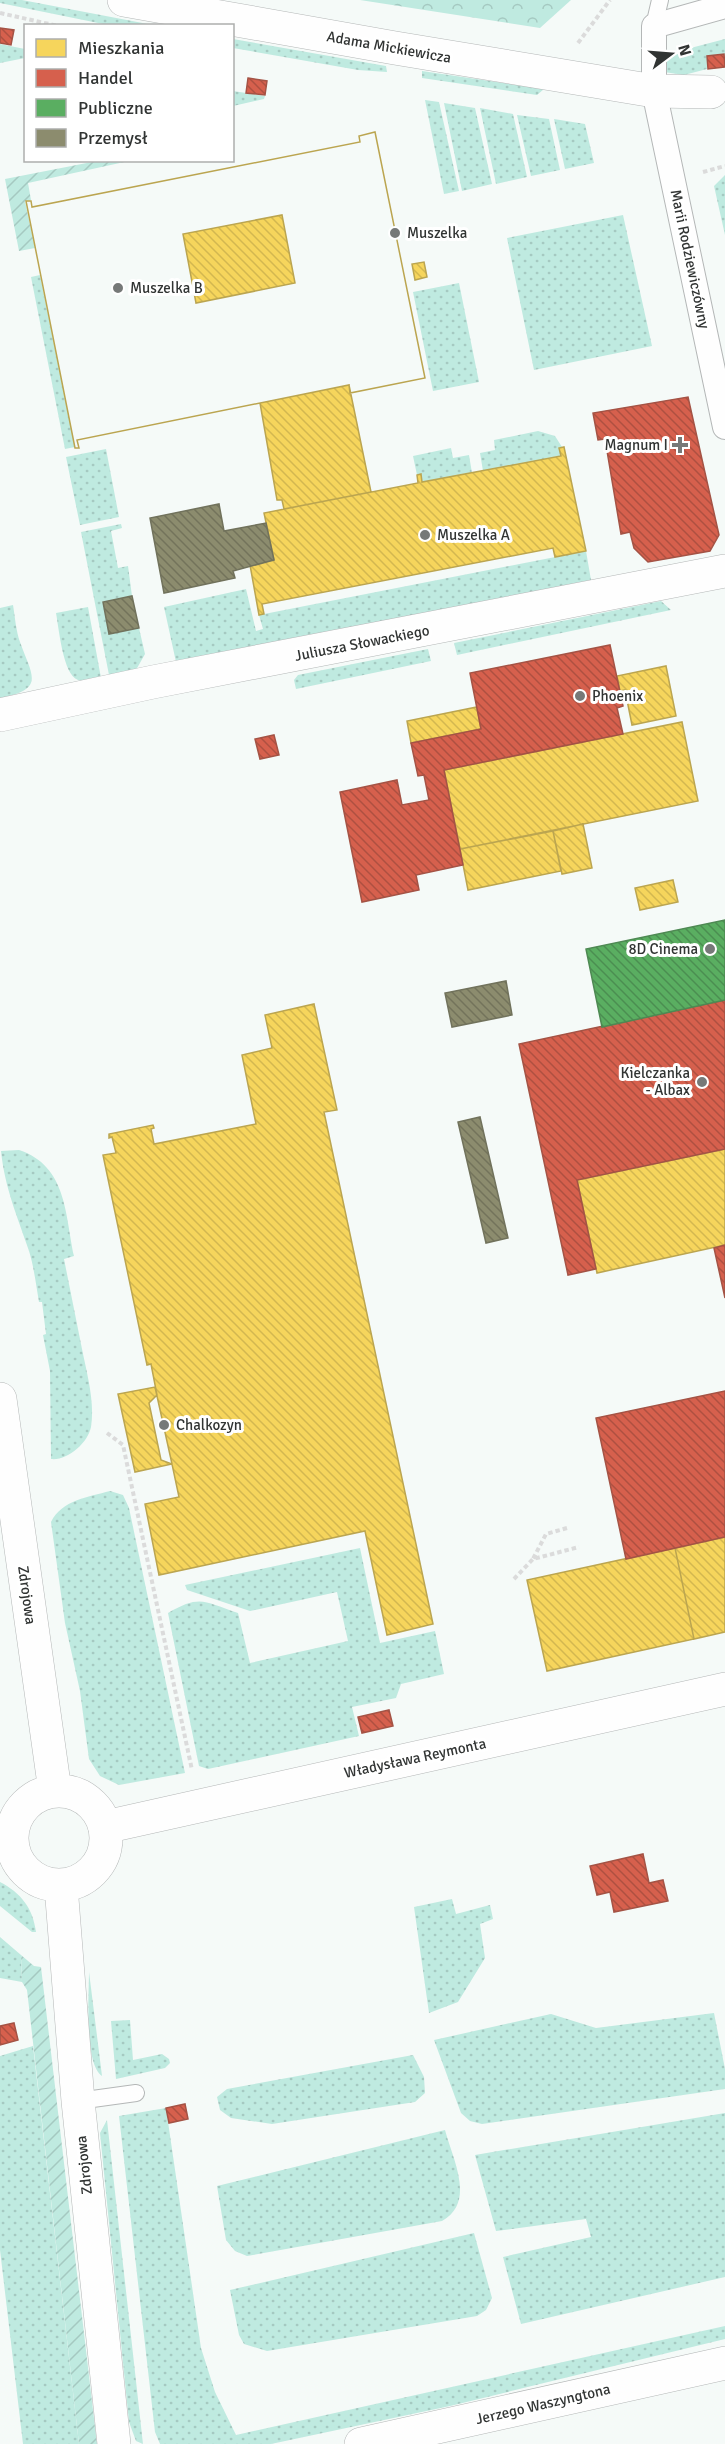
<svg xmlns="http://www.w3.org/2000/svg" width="725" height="2444" viewBox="0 0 725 2444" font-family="Signika,sans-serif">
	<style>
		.grass { fill: url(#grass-dots) }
		.forest { fill: url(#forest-crowns) }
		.garden { fill: url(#garden-furrows) }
		.homes { fill: url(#homes-back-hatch); stroke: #bba550; stroke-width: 1.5; fill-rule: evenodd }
		.shops { fill: url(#shops-back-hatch); stroke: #a45345; stroke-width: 1.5 }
		.public { fill: url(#public-back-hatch); stroke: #4e8953; stroke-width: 1.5 }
		.industry { fill: url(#industry-back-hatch); stroke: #71725c; stroke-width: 1.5 }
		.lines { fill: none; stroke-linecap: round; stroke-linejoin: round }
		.service-casing { stroke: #b4b7b7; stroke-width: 18 }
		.pedestrian-casing { stroke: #b4b7b7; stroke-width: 26 }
		.minor-casing { stroke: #b4b7b7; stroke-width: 34 }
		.tertiary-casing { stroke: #b4b7b7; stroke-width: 34 }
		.path { stroke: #dbdbdb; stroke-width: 4; stroke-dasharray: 4.5 3; stroke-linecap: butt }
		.service { stroke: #fefefe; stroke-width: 16 }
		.pedestrian { stroke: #fefefe; stroke-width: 24 }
		.minor { stroke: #fefefe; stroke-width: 33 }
		.tertiary { stroke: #fefefe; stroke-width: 33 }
		.poi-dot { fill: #767978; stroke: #fff; stroke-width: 2 }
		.labels { text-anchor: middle; stroke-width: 6; stroke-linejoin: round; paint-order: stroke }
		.street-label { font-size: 15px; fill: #313433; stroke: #fff }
		.poi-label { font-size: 15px; fill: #313433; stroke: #fff; text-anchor: start }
	</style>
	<defs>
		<pattern id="grass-dots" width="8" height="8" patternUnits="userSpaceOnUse" patternTransform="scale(1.5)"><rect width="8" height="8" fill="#bfeae0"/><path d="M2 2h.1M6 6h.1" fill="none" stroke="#a5c9c1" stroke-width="1.8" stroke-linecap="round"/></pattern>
		<pattern id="forest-crowns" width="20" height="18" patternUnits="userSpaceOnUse" patternTransform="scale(1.5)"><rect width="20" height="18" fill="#bfeae0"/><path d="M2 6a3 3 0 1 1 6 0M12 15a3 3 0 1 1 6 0" fill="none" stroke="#a5c9c1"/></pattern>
		<pattern id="garden-furrows" width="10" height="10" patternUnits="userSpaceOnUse" patternTransform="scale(1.5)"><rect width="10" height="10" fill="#bfeae0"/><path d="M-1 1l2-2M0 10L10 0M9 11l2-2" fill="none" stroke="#a5c9c1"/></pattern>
		<pattern id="homes-back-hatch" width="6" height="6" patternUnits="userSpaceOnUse" patternTransform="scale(1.5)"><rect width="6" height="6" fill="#f6d55c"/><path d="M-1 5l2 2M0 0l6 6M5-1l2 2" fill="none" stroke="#d3b750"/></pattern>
		<pattern id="shops-back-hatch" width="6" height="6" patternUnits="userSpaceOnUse" patternTransform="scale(1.5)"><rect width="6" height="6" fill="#d6604d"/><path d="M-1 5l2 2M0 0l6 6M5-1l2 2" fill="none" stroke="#ae5041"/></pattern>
		<pattern id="public-back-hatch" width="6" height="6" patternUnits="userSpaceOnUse" patternTransform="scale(1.5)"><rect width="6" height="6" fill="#5aae61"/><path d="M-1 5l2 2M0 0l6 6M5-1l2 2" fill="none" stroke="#4b8e51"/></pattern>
		<pattern id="industry-back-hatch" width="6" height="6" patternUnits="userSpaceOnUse" patternTransform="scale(1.5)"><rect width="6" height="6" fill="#8c8c6e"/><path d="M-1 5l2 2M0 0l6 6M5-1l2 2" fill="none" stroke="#73735b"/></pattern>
	</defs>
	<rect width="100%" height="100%" fill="#f5faf8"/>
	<path class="grass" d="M0,0H22L153,25H108L0,3Z
		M233,39L386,66L387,72L358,70L233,48Z
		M725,39V57L724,54L707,56V69L684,75L664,72L660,56Z
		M0,44L25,49V58L0,63Z
		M422,71L544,89L537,95L422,78Z
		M233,91L265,96L264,99L233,106Z
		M425,100L439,102L459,191L444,194Z
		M444,103L475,108L492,184L462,191Z
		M480,108L513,114L527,177L496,184Z
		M517,115L549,119L560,170L531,176Z
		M554,119L585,124L594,163L565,169Z
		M725,175V235L714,186Z
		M623,215L652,346L534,370L507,238Z
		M40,275L75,447L65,449L31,277Z
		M459,283L479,382L433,391L413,292Z
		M538,431L555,436L562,447L559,448L561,456L483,471L480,453L495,450L494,440Z
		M451,448L453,458L469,455L472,473L422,482L421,475H417L413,456Z
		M106,449L119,517L80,525L66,457Z
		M121,524L122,528L111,531L118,568L128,566L132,596L103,602L109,634L139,628L145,654L136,670L109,675L81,532Z
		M586,551L591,580L176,662L164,607L246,589L256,631L263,629L259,615Z
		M661,601L671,610L457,655L454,643Z
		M13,605C15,617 16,631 20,642C32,676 46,689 0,698V608Z
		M88,607L101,678C94,679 85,683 78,680C63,675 59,629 56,613Z
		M428,649L431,661L296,689L294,680L298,675Z
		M19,1150C67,1166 65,1214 74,1256L64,1259C70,1289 76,1319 82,1349C87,1374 95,1402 91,1427C88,1443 67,1461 51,1459L50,1371L43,1335L46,1334L42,1302H39C36,1285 34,1267 29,1251C17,1215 5,1189 1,1151Z
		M110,1491L123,1495L129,1508L185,1773L119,1785L100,1776L89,1759L80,1691L65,1623L51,1522C62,1500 88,1497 110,1491Z
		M360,1548L380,1643L435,1631L444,1674L401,1684L396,1698L352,1707L359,1736L208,1769L199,1766L168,1613C201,1594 204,1602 238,1613L250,1663L348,1641L337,1592L250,1611L187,1590L185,1585Z
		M0,1882C21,1893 33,1908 36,1932H32L0,1906Z
		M452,1899L456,1914L490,1905L493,1919L480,1924L485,1958L458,2002L429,2013L414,1907Z
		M0,1937L21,1955L22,1982L0,1978Z
		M89,1972L102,2076C84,2064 89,1993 89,1972Z
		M714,2013L725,2069V2089L482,2124L470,2121L461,2113L434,2040L551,2014L596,2028Z
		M130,2020L133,2060L162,2054L169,2059L170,2063L165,2068L116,2079L111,2021Z
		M33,2046L79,2444H23L0,2250V2056Z
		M413,2055L424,2077L425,2093L415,2102L272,2124L231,2118L220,2110L217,2097L227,2089Z
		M166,2108L201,2348L215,2392L236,2435L725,2326V2339L450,2406L271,2444H160L155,2432L119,2116Z
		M725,2113V2277L521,2324L503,2257L591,2237L586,2219L496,2231L475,2155Z
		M107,2120L143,2444L136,2441L129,2422L100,2133Z
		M445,2130C453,2160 476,2202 442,2221L247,2256L235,2251L226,2240L217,2186Z
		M474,2233L492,2298L486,2310L477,2316L267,2351L244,2344L239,2335L230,2290Z"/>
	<path class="forest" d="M360,0H571L540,28Z"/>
	<path class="garden" d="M129,161L28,183L31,200L25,201L35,248L19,251L5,179L97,161Z
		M21,1955L34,1966L41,1967L97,2444H79L27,1990L22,1982Z"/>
	<path class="homes" d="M375,132L425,378L350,393L349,385L77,440L79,448H75L26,201H31L32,207L360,142L359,136ZM282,215L295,283L196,303L183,234Z
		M375,132L425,378L350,393L349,385L77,440L79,448H75L26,201H31L32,207L360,142L359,136Z
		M424,262L427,277L415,280L412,264Z
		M349,385L371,492L284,509L282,500H277L260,403Z
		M564,447L586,551L555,557L553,548L262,604L264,614L259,615L250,565L274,560L264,513L418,483L417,475L421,474L422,482L561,456L559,448Z
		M666,666L676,716L632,725L625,690L620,691L617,676Z
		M477,707L481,729L411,743L407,721Z
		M682,722L698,801L460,849L444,770Z
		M583,824L592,868L562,874L553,831Z
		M553,831L561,871L468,890L460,849Z
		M673,880L678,902L640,910L635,888Z
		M314,1004L337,1110L324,1112L433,1624L387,1635L365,1531L159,1575L145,1504L179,1497L172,1464L161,1460L149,1403L157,1395L151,1364L147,1365L103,1155L116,1153L112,1137L109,1138V1134L153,1125L154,1128L151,1129L154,1144L256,1124L242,1055L272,1048L265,1015Z
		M725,1149V1245L597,1273L577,1180Z
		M155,1387L172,1464L135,1472L118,1394Z
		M725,1537V1632L694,1639L675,1548Z
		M675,1548L694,1639L547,1671L527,1580Z"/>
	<path class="shops" d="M0,28L14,30L11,45L0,43Z
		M724,54L725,67L708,69L707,56Z
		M248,78L267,81L265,95L246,93Z
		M688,397L719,535L710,551L648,562L634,548L630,532L621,534L605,439L598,440L593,413Z
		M610,645L623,706L617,708L623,734L444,770L463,865L416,875L419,890L362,902L340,792L397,780L402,805L429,800L424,775L418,776L411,743L481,729L470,673Z
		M274,735L279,755L260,759L255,739Z
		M725,1000V1149L577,1180L596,1269L568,1275L519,1044Z
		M725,1245V1298L714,1248Z
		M725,1391V1537L626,1559L596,1418Z
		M389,1710L393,1726L362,1733L358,1717Z
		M643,1854L649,1883L663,1880L668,1901L614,1912L610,1892L597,1895L590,1866Z
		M14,2023L18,2040L0,2045V2026Z
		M185,2104L188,2119L169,2123L166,2108Z"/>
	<path class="public" d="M725,920V1000L602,1027L586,949Z"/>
	<path class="industry" d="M219,504L224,531L266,523L274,560L233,571L235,578L164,593L150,518Z
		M132,596L139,628L109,634L103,602Z
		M506,981L512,1015L452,1027L445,993Z
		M480,1117L508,1238L486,1243L458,1122Z"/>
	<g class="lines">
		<g class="service-casing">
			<path id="service" d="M654,26L660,0
				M78,2101L136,2093"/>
		</g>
		<g class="pedestrian-casing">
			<path id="pedestrian" d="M725,6L654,26V91L725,427"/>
		</g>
		<g class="minor-casing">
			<path id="minor" d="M124,0L395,48L654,91L711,92
				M0,715L153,682L725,571
				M105,1827L725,1689
				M361,2444L725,2363"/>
		</g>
		<g class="tertiary-casing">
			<path id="tertiary" d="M0,1399L55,1791
				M12 1838a47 47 0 1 1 94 0a47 47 0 1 1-94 0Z
				M61,1886L78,2101L114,2444"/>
		</g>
		<path class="path" d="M0,13L58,26
			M578,43L610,0
			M703,172L725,166
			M107,1433L123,1445L192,1770
			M567,1528L546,1534L533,1559L579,1547
			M514,1579L533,1559"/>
		<use href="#service" class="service"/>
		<use href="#pedestrian" class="pedestrian"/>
		<use href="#minor" class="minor"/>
		<use href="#tertiary" class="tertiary"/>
	</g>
	<g class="poi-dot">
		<circle cx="395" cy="233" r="6"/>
		<circle cx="118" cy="288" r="6"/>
		<path d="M677 436h6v6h6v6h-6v6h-6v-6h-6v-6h6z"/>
		<circle cx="425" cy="535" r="6"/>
		<circle cx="580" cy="696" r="6"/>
		<circle cx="710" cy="949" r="6"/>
		<circle cx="702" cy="1082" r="6"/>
		<circle cx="164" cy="1425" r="6"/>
	</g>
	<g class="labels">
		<g class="street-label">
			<text transform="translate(389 47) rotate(10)" y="5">Adama Mickiewicza</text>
			<text transform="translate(690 259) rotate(78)" y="5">Marii Rodziewiczówny</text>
			<text transform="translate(362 643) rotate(-11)" y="5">Juliusza Słowackiego</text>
			<text transform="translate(27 1595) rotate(82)" y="5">Zdrojowa</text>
			<text transform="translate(415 1758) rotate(-12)" y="5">Władysława Reymonta</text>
			<text transform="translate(84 2165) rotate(-96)" y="5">Zdrojowa</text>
			<text transform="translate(543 2404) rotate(-13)" y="5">Jerzego Waszyngtona</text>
		</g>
		<g class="poi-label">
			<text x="407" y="238">Muszelka</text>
			<text x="130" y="293">Muszelka B</text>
			<text x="668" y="450" text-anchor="end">Magnum I</text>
			<text x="437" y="540">Muszelka A</text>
			<text x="592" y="701">Phoenix</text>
			<text x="698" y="954" text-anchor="end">8D Cinema</text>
			<text x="690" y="1078" text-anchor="end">Kielczanka<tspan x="690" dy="17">- Albax</tspan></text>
			<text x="176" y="1430">Chalkozyn</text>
		</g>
	</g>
	<rect x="24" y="24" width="210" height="138" fill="#ffffff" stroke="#adaead" stroke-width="1.5"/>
	<rect x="36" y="39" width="30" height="18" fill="#f6d55c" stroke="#adaead" stroke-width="1.5"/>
	<text x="78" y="54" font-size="18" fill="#313433">Mieszkania</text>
	<rect x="36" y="69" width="30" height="18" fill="#d6604d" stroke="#adaead" stroke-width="1.5"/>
	<text x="78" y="84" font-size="18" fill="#313433">Handel</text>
	<rect x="36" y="99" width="30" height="18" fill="#5aae61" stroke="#adaead" stroke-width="1.5"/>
	<text x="78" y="114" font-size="18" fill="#313433">Publiczne</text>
	<rect x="36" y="129" width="30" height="18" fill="#8c8c6e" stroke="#adaead" stroke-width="1.5"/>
	<text x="78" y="144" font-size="18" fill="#313433">Przemysł</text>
	<g transform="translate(671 54) rotate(74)" stroke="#ffffff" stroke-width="4.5" paint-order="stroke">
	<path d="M0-4.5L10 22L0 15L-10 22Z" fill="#313433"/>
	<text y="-9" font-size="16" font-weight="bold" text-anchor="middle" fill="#313433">N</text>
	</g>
</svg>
